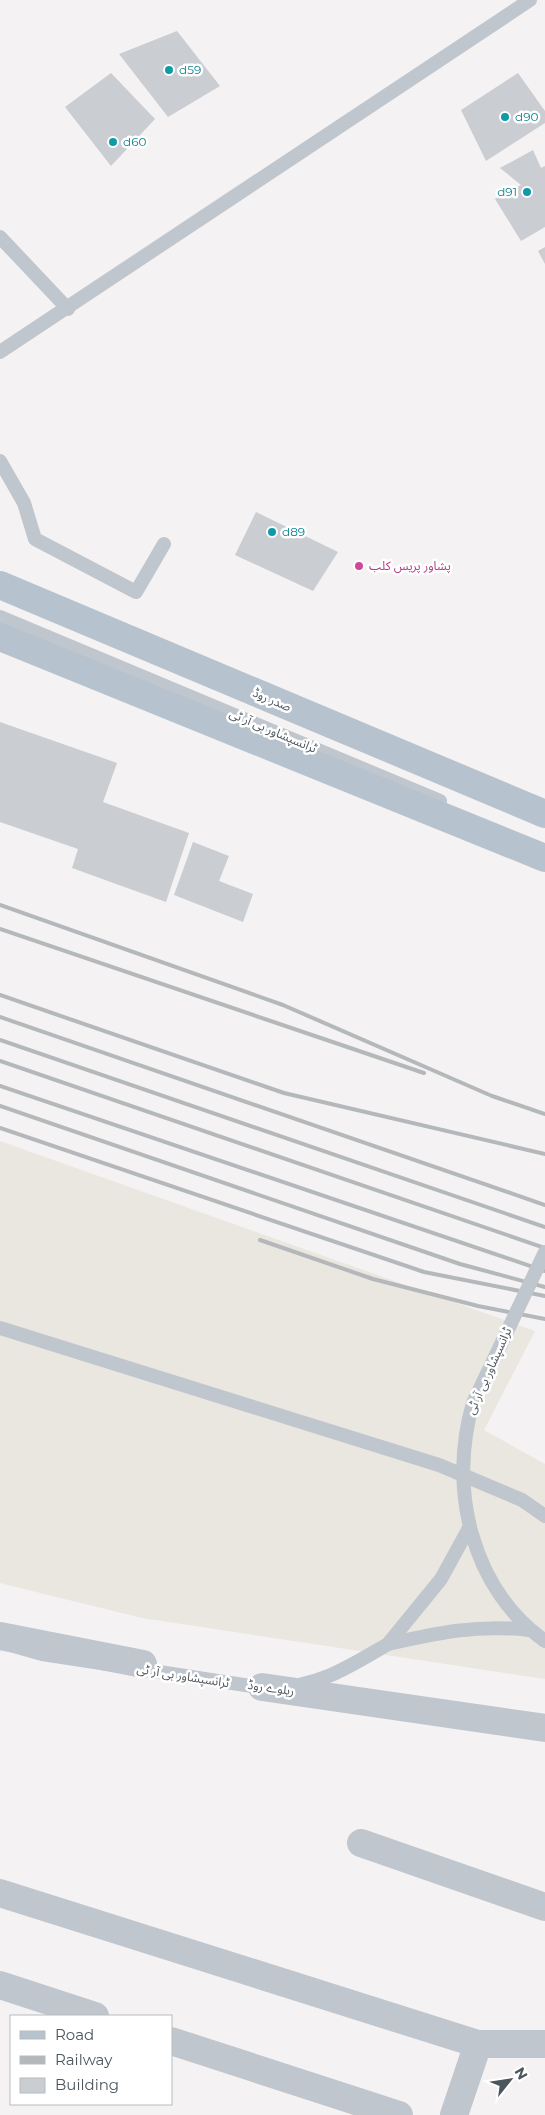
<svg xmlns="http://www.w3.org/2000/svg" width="545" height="2115" viewBox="0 0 545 2115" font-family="Montserrat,'Noto Sans Arabic',sans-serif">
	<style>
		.commercial { fill: #eae7e0 }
		.building { fill: #cacdd1 }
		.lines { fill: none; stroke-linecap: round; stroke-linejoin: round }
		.service { stroke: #c0c6cd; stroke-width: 14 }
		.minor { stroke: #c0c6cd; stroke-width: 28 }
		.primary { stroke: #b6c2cd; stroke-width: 28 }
		.rail { stroke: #b5b8bb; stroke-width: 4 }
		.service-bridge { stroke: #c0c6cd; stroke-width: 14 }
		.culture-dot { fill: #0f9aa8; stroke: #fff; stroke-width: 2 }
		.hotel-dot { fill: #d1479c; stroke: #fff; stroke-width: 2 }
		.labels { text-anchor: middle; stroke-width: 5; stroke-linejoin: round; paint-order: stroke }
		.culture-label { font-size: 12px; fill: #0d838f; stroke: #fff; text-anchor: start }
		.hotel-label { font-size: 12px; fill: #b23c85; stroke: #fff; text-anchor: start }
		.street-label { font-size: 12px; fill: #4c565d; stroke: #fff }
	</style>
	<rect width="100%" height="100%" fill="#f4f2f2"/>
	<path class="commercial" d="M0,1141L535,1331L484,1430L545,1464V1679L142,1618L0,1583Z"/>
	<path class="building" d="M177,31L220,86L168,117L119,54Z
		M111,73L155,119L111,166L65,107Z
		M518,73L545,111V123L486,161L461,110Z
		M533,150L541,168L545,166V227L521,241L495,199L521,185L500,168Z
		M545,247V264L538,251Z
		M256,512L338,552L313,591L235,555Z
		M0,722L117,763L103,802L189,833L166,902L72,868L78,849L0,822Z
		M193,842L229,856L219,881L253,894L243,922L174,895Z"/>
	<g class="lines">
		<path class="service" d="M0,237L68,309
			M0,352L530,0
			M0,461L24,503L35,539L136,592L164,544
			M0,617L440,801
			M0,1328L439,1465L522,1500L545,1516
			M388,1644C437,1633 478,1624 529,1630
			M388,1644L441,1579L469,1528"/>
		<path class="minor" d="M0,1636L143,1664
			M262,1687L545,1728
			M361,1843L545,1907
			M0,1893L478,2044H545
			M0,1985L95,2016
			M171,2041L399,2115
			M454,2115L478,2044"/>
		<path class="primary" d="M0,585L545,814
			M0,637L545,858"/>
		<path class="rail" d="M0,905L283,1005L492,1096L545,1114
			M0,929L424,1073
			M0,995L284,1093L545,1154
			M0,1017L545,1205
			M0,1040L545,1227
			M0,1061L545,1248
			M0,1086L545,1271
			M0,1106L460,1264L545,1287
			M0,1128L424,1272L545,1296
			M260,1240L373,1279L478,1306L545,1319"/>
		<path class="service-bridge" d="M545,1252L473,1403C448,1488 471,1588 545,1641
			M0,1642L42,1654L271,1689C322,1685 345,1669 388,1644"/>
	</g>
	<g class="culture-dot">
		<circle cx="169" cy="70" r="5"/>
		<circle cx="505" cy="117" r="5"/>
		<circle cx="113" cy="142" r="5"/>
		<circle cx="527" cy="192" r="5"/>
		<circle cx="272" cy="532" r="5"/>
	</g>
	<circle class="hotel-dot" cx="359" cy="566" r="5"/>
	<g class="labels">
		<g class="culture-label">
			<text x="179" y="74">d59</text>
			<text x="515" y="121">d90</text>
			<text x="123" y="146">d60</text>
			<text x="517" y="196" text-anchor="end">d91</text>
			<text x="282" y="536">d89</text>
		</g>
		<g class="hotel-label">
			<text x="369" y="570">پشاور پریس کلب</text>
		</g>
		<g class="street-label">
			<text transform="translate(272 700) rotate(23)" y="4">صدر روڈ</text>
			<text transform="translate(273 731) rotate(23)" y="4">ٹرانسپشاور بی آر ٹی</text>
			<text transform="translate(489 1371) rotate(-66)" y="4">ٹرانسپشاور بی آر ٹی</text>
			<text transform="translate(183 1676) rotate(9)" y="4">ٹرانسپشاور بی آر ٹی</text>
			<text transform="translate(271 1688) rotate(8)" y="4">ریلوے روڈ</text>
		</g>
	</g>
	<rect x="10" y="2015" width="162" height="90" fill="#ffffff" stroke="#b7bbbe"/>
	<rect x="20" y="2031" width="25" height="8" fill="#b6c2cd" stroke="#b7bbbe"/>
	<text x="55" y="2040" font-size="15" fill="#4c565d">Road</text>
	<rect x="20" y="2056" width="25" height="8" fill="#b5b8bb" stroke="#b7bbbe"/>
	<text x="55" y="2065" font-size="15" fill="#4c565d">Railway</text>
	<rect x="20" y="2078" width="25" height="15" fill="#cacdd1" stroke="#b7bbbe"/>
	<text x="55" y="2090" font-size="15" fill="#4c565d">Building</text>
	<g transform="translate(510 2080) rotate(60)" stroke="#ffffff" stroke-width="4" paint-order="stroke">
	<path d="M0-4L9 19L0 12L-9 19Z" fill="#4c565d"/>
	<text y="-8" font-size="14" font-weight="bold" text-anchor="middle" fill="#4c565d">N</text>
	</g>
</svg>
